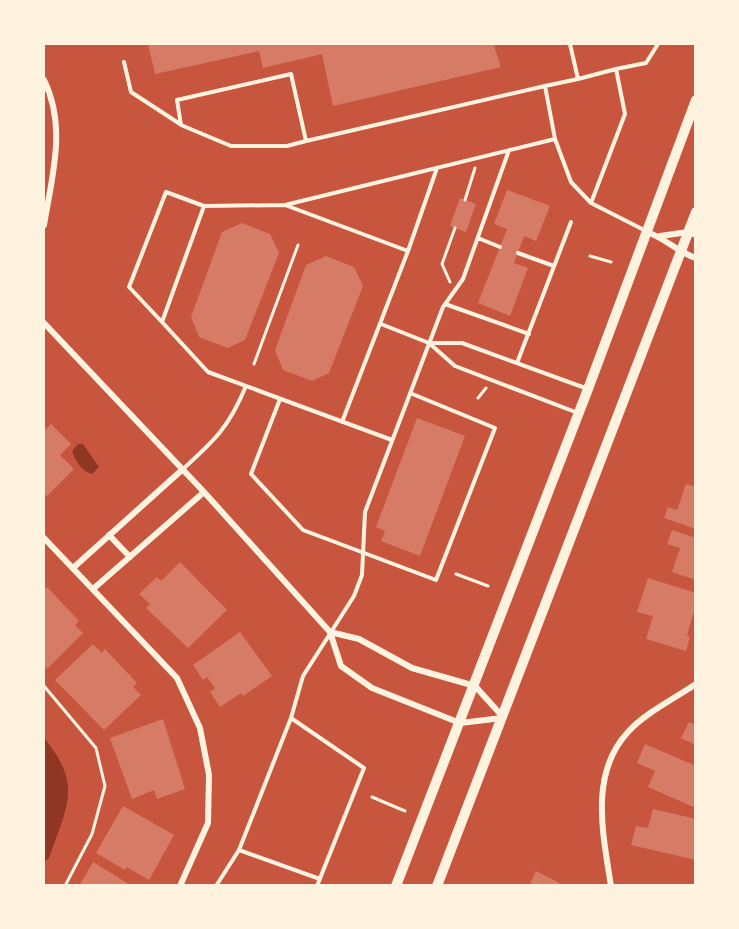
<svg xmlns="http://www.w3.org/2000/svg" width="739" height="929" viewBox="0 0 739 929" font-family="Rubik,sans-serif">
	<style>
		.water { fill: #8f3625 }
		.building { fill: #d67c66 }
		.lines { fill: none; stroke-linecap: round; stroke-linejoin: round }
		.path { stroke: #fff3e0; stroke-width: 3 }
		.service { stroke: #fff3e0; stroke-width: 4 }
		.minor { stroke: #fff3e0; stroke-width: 6 }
		.tertiary { stroke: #fff3e0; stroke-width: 10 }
	</style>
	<rect width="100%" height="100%" fill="#c8553d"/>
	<path class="water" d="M78,444H83L99,467L92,474C82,472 75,460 72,451Z
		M44,738C83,785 67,806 49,858L44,862Z"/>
	<path class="building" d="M148,44H500L494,46L501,67L333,106L322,54L263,68L259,51L155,74Z
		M507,190L550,206L536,241L524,236L514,263L528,268L510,316L478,303L507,229L494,224Z
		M460,198L476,204L466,232L450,226Z
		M242,223L270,234L279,253L245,340L228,348L199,337L191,317L222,232Z
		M326,256L354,267L363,286L329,373L312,381L283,370L275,350L306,265Z
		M417,418L465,436L420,556L381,541L385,531L376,527Z
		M51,424L71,444L60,455L74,469L47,496L44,493V431Z
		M686,484L696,487V529L664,518L668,507L677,510Z
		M672,530L696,538V580L672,572L680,548L667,544Z
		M180,562L227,610L188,648L146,608L150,604L139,594L157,577L161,581Z
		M648,578L696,593V614H693L687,636L690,637L686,651L646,639L653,616L637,612Z
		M47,587L79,621L75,625L83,633L47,669L44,665V591Z
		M240,632L272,676L243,696L241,693L220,707L210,692L215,688L207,677L203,680L193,665Z
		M93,644L102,653L105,649L137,683L133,687L141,695L104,730L55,680Z
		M163,719L185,789L157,799L154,790L132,799L110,738Z
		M689,722L696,725V745L681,738Z
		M645,744L696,766V808L648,787L655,771L637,763Z
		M123,806L174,835L149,880L127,867L125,870L96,853Z
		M653,809L696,819V860L631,845L636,826L648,828Z
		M93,862L132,886H79Z
		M536,871L565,886H529Z"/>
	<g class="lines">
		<path class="path" d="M465,200L475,168
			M590,256L611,262
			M450,282L442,264L455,228
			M254,364L298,245
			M478,398L486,388
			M456,574L488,586
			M44,686L96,748L105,786L92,834L65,886
			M372,797L405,811"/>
		<path class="service" d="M570,44L578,79L616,69L625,114L591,203
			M124,62L131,92L180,124
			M616,69L646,63L658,44
			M545,86L555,139
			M306,141L291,74L177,100L181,125L231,146H287L306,141L545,86L578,79
			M285,205L408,251L437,168
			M478,238L500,247
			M518,253L554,266
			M445,304L529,334
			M162,322L129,287L166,192L204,206
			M381,324L429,343L455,366L578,413
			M429,343H462L588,389
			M517,363L571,222
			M280,399L251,474L303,530L436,580L495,428L410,393
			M342,422L408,251
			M392,440L208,372L162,322L204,206L285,205L555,139L571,182L591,203L646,231
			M183,469C215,440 229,427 246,386
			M291,718L364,768L317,886
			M320,879L239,850L291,718L303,676L354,596L362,575L365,512L443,307L463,279L509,150
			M216,886L239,850"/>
		<path class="minor" d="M44,80C67,127 52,176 44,225
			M647,232C665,238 677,252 696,258
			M660,236L688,232L696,235
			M44,323L204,492L330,632L341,666L372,688L460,723L502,718
			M109,535L130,557
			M44,538L177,678L200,728L209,775L208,823L180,886
			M73,568L183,469
			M93,589L204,492
			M330,632L359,639L412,668L475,686L503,717
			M611,886C603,834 589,774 628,732C644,714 675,698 696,684"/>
		<path class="tertiary" d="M396,886L588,389L696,100
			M437,886L696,212"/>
	</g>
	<rect width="739" height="929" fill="none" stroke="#fff3e0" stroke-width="90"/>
</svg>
